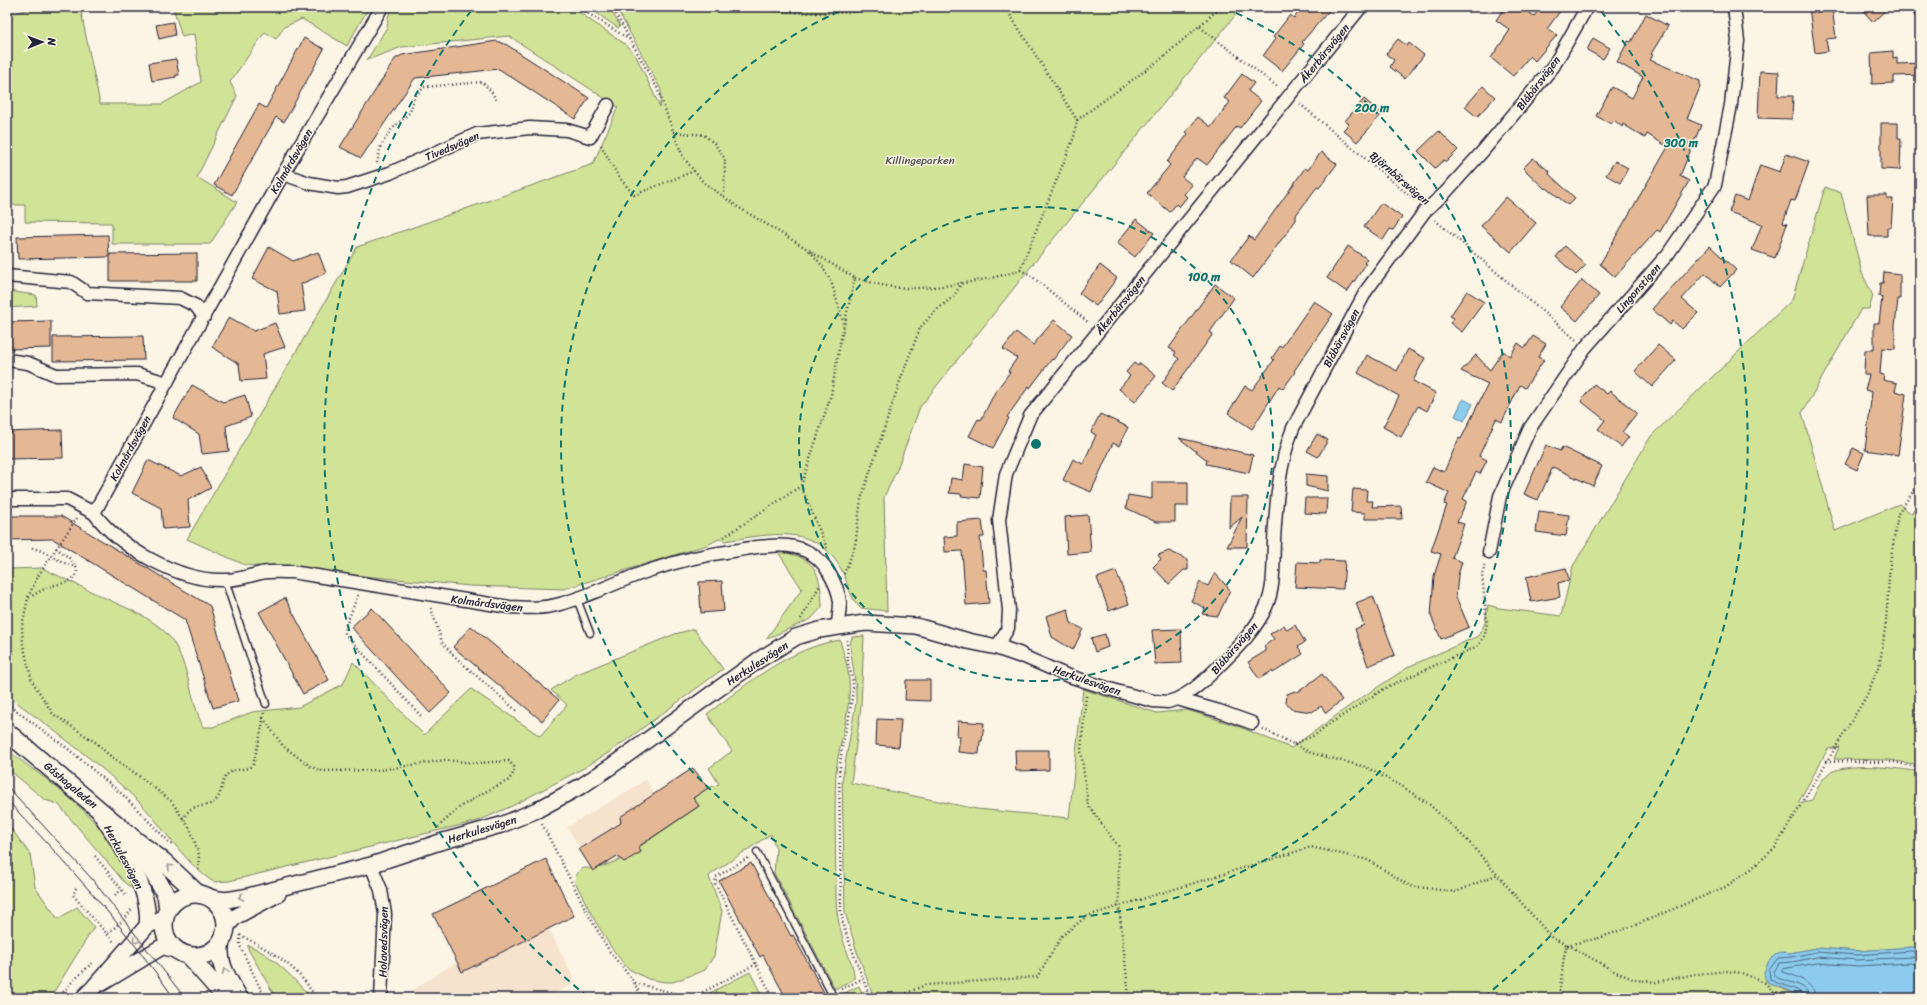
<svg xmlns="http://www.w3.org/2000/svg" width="1927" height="1005" viewBox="0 0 1927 1005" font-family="Sriracha,sans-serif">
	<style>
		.built { fill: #f5e3cd }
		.green { fill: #d1e397; stroke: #7a8269 }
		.water { fill: #8ccbed; stroke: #6287a6 }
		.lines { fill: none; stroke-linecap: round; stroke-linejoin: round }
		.shore { stroke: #4c6682; stroke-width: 1 }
		.building { fill: #e4b894; stroke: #22223b }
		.service-casing { stroke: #22223b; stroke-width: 9 }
		.minor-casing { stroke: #22223b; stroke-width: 15 }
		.tertiary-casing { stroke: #22223b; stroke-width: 18 }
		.secondary-casing { stroke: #22223b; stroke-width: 20 }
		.path { stroke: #22223b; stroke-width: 2.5; stroke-dasharray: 1 3; stroke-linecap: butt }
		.service { stroke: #fcf5e5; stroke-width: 6 }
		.minor { stroke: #fcf5e5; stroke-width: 12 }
		.tertiary { stroke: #fcf5e5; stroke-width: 15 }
		.secondary { stroke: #fcf5e5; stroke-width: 17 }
		.tram { stroke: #22223b; stroke-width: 1 }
		.oneway { stroke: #9a9698 }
		.ring { fill: none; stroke: #0f766e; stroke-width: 2; stroke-dasharray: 7 5 }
		.labels { text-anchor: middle; stroke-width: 3; stroke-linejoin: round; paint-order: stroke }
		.street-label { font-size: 11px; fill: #22223b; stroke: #fcf5e5 }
		.park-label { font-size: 11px; fill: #4e5252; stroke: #fcf5e5 }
		.centre { fill: #0f766e; stroke: #fcf5e5; stroke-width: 2 }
		.ring-label { font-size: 12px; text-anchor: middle; font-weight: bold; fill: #0f766e; stroke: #fcf5e5; stroke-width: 3; stroke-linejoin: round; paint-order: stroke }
	</style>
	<rect width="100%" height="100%" fill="#fcf5e5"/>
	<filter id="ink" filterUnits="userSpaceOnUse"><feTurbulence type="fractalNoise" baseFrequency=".025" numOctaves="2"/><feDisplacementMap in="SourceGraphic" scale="8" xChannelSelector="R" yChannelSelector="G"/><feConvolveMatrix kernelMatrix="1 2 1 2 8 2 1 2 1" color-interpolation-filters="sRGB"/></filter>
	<g filter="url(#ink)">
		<path class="built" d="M646,780L681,839L607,892L567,827Z
			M544,919L576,983L543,998H412L411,991L449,967Z"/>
		<path class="green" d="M37,7H80L100,104H162L201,82L194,34L182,37L173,7H369L347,46L302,19L284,27L276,39L265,32L230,82L237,96L197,177L237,202L210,244H112V223L25,222V205H7V11H12L15,13Z
			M392,7H569L574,9L625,44L636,56L660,107L661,90L616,7H1242L1029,269L920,407L896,472L884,497L887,611L860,608C849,597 848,581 840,567C813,522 768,535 724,541L719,539L707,545L564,589L470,586L245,565L187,539L357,247L593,164L618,107L509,36L402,47L367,60L387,27L388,17Z
			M588,7H609L620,26L618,28Z
			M1825,187L1841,193L1862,273L1873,296L1869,309H1861L1802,413L1835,531L1899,504L1912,514L1920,496V765L1889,760L1834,759L1839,747L1828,749L1798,803L1812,800C1817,790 1821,777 1831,772C1853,762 1897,768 1920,772V951L1912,947L1859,951L1816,948L1790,953L1784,952L1769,961L1767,965L1765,978L1767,982L1804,998H874L856,949L845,912L842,781L856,703V688L850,645L852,637L864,636L861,706L851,783L977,809L1069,818L1083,689L1157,713L1187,710L1235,725L1291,748L1355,702L1410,666L1478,636L1485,623L1488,605L1499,608L1561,616L1573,566L1651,436L1792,300Z
			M7,291L36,295L37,306L7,308Z
			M778,552C815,555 821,573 822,607L811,619L766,639L802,589Z
			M42,568C63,578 84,588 105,598C128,609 157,619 172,640C189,665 190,699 203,727H213L252,712L299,707L343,684L353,662L424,735L471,689L540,736L567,705L551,690L575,675L675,634L694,629L723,669L610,752L582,769L512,806L478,821L229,881L214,882C187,867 161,823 137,800C97,761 51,729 7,695V569Z
			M840,640C843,653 848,666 849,679C852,709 839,741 836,772C834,813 836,855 836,897C836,911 839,925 843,939C845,949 856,970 854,979L835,989L774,873L776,849L771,834L711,874L709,877L722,911L714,956L705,970L673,982H665L648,979L627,968L611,947L594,919L575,882L576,874C580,868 587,866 593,870L641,852L639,847L699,806L693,798L708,788L719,784L709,768L732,751L707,714C747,684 789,648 840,640Z
			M7,750C47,780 94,811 120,856C126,866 130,879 134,890L125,883L58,804L45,800L7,768Z
			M7,823L30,854L35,887L58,919L77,907L94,927L50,998H7V955L10,951L7,948Z
			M248,945C275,956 292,978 312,998H276L248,949Z
			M750,972L763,998H700Z
			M859,986L864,998H840L839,996Z"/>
		<path class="water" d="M1463,399L1473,404L1464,421L1455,416Z
			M1912,947L1920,951V998H1804L1783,988L1770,984L1765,978L1764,973L1769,961L1776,954L1780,952L1790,953L1816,948L1859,951Z"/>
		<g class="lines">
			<path class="shore" d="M1804,998C1803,987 1778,986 1770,979L1769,970L1778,958L1791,957L1816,952L1858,955L1911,951L1920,954
				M1810,998C1808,982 1785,983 1774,976V972L1779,963L1792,962L1817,957L1858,960L1911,957L1920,959
				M1816,998C1815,983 1795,975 1782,972V969L1818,963L1858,966L1910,963L1920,965"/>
		</g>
		<path class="building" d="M1303,7H1332L1302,42L1304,44L1282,71L1263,56L1275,39L1273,37L1290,15L1294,18Z
			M1505,7H1521L1534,16L1541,7H1563L1547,29L1557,35L1535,61L1530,56L1513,76L1491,58L1510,30L1496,20Z
			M1809,7H1832L1836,38L1826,39L1828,51L1815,53Z
			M1860,7H1889L1873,22Z
			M1646,14L1668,26L1651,54L1653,55L1650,60L1700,81V87L1687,119L1701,125L1680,176L1689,181L1660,232L1657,230L1615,277L1600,264L1668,147L1647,134L1645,138L1623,124L1622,127L1614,120L1611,124L1596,116L1612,87L1632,98L1643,77L1617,62L1628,41L1631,42Z
			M173,22L175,35L159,39L156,25Z
			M304,38L324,49L284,122L276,117L232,195L214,185L259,104L266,108Z
			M1593,38L1610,48L1603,59L1587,50Z
			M1398,39L1407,46L1409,43L1424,55L1405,79L1390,67L1394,60L1386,54Z
			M497,41L507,45L589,98L575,119L499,69L415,78L361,158L340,147L395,59L402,55Z
			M1893,51V58L1897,57V64L1919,63L1920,75L1894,76V83L1872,84L1871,53Z
			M176,59L179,75H176V77L152,81L149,63Z
			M1760,71L1779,72L1778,96H1793L1792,119L1758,118Z
			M1242,74L1254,83L1248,91L1261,101L1240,128L1237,126L1207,165L1197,158L1182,177L1192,185L1184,194L1187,197L1179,207L1176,204L1170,212L1147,193L1170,165L1167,162L1188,134L1186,132L1198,117L1211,127L1230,102L1224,98Z
			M1483,86L1495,97L1477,117L1465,107Z
			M1364,99L1382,114L1357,142L1343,130L1349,124L1345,121Z
			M1881,123H1898V138H1901L1900,170L1881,169Z
			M1439,131L1458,150L1446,162L1444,160L1435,168L1418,151Z
			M1321,152L1337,164L1319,188L1317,187L1296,215V220L1253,278L1231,260L1249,236L1254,240L1305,168L1308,170Z
			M1786,154L1809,162L1795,201L1791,200L1783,223L1787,224L1775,258L1752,250L1762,224L1729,212L1735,196L1748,201L1760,165L1780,172Z
			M1533,158L1550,172L1549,174L1575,198L1568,205L1547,188L1545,189L1523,168Z
			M1615,161L1628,168L1620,183L1606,175Z
			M1867,195H1887V199H1893L1891,227H1887V236H1869Z
			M1506,197L1536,223L1511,252L1481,226Z
			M1381,203L1402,217L1393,230L1390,229L1383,240L1364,227Z
			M1136,219L1154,233L1135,257L1117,243Z
			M108,235L109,257L18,259L17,237Z
			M1348,246L1367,259L1364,263L1366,264L1347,292L1327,278Z
			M1565,246L1586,265L1576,275L1556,257Z
			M1710,246L1736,270L1720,287L1705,273L1682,299L1698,313L1682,329L1673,321L1670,325L1652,309Z
			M269,247L293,261L318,252L326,273L301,284L305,311L280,314L277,291L252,279Z
			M197,253V281H110V254Z
			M1100,265L1117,278L1096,306L1079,293Z
			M1884,272L1900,274V299H1898L1895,326V349L1882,348L1880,374L1884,375L1883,380L1897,383L1895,391L1906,394L1898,455L1865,450L1872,392L1865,390L1869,375H1864L1865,350H1874V323H1879L1882,297L1879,296L1880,283H1883Z
			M1582,280L1599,295L1577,321L1560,307Z
			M1215,284L1234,298L1210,332L1213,334L1172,391L1162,383L1179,359L1174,355L1176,352L1169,348Z
			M1467,291L1484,302L1462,332L1450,323L1454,318L1450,316Z
			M1314,301L1333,314L1294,371L1295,372L1283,389L1279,386L1252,429L1228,413L1245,386L1252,390L1274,360L1272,358L1280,346L1282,347Z
			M229,317L254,331L275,323L285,347L263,354L266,379L241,381L239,364L212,347Z
			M1054,320L1072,335L1053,360L1052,359L1030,388L1029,386L1007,417L1009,418L993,448L969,436L978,419L981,420L995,392L1010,372L1008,371L1017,358L1003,349L1016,332L1033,345Z
			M51,321V348L7,349V322Z
			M143,336L144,360L53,361V337Z
			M1533,336L1546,344L1538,357L1544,360L1525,388L1520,385L1502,422L1496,419L1479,456L1487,460L1480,474L1476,472L1463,499L1467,501L1457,522L1464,524L1452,558L1462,562L1458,575L1456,597L1469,627L1441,639L1431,616L1434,576L1441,554L1431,551L1447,505L1444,504L1449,493L1426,482L1433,467L1444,472L1459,438L1461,439L1488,384L1461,371L1476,355L1490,370L1503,351L1510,356L1518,343L1525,348Z
			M1658,345L1676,360L1652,387L1635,371Z
			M1408,349L1425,358L1413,381L1436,393L1427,411L1418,406L1401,437L1383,427L1399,396L1358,373L1367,355L1397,371Z
			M1134,363L1138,366L1140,363L1156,376L1135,402L1119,389L1130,376L1126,372Z
			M1594,384L1607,394L1610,391L1637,413L1622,432L1629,437L1621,447L1598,429L1605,420L1581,401Z
			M192,385L223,402L245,395L251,417L226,426L229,451L202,454L199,434L173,418Z
			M1100,414L1128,427L1119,446L1113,443L1091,492L1063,480L1073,459L1083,464L1096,435L1091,432Z
			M62,430L63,458L7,459V432Z
			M1317,434L1328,440L1318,457L1307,451Z
			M1179,438L1253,455L1249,473L1206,464L1207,460Z
			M1546,445L1560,451L1562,447L1602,466L1593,486L1553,467L1538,500L1524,494Z
			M1853,448L1864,453L1857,470L1845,464Z
			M148,460L181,476L201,467L211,488L188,500L190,527L163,529L161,508L132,493Z
			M965,464L983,467L980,498L961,496V494L949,493L951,478L963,480Z
			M1306,474L1328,476V491L1306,486Z
			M1152,482H1188V506H1175V522H1156L1126,508L1128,495L1152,499Z
			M1353,489L1367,490L1366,501H1373L1372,507L1401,506L1402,519H1365V513L1351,512Z
			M1230,497H1248L1247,547H1227L1242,517L1229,528Z
			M1305,498H1327L1326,514L1304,513Z
			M1539,511L1569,515L1566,536L1536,532Z
			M1088,515L1091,552L1067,554L1065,517Z
			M7,516H61L210,606L238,701L213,708L185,620L53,539L7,540Z
			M982,520L984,537H980L983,570H986L989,603L966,605L962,551L945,552L944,537L957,536V522Z
			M1169,551L1188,560V570H1184L1169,584L1153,567L1161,559L1158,555Z
			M1320,560L1345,561L1343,589L1295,587L1297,562L1320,563Z
			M1566,568L1569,580L1558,583L1560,597L1531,602L1526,577Z
			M1116,571L1129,604L1109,611L1097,578Z
			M1215,573L1230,590L1218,616L1202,614L1205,608L1191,601L1200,582L1208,586Z
			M722,581L724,611L701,613L699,582Z
			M1373,596L1395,655L1368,666L1355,629L1364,625L1356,603Z
			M285,598L329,680L303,694L259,612Z
			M372,608L451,693L430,713L351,627Z
			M1068,609L1071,623L1083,629L1073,650L1052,637L1046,616Z
			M1284,625L1287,630L1295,625L1305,642L1298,647L1303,654L1273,673L1272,671L1259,679L1248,662L1266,651L1264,646L1274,639L1270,634Z
			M471,626L559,700L542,721L453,647Z
			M1181,629L1182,663L1155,664L1152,630Z
			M1105,634L1108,647L1095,652L1091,638Z
			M1322,674L1342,700L1326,713L1321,706L1312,712L1291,709L1286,703L1287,694L1295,691L1298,692Z
			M906,680H930V701L905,700Z
			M877,719L901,720L899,747L876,745Z
			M958,721L984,723L982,741H980L979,754L958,752L960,736H957Z
			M1015,750H1049V770L1016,771Z
			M693,768L708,788L693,798L699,806L638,847L641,852L624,862L617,856L593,871L579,849L621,823L620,817Z
			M546,859L574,916L462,972L433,914Z
			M751,863L791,936L793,935L827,998H786L763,955L760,957L719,881Z"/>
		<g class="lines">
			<g class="service-casing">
				<path id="service" d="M225,580L266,704
					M577,599L590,633
					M757,852L834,998"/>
			</g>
			<g class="minor-casing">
				<path id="minor" d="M382,7L283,174L94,513C120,548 180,582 225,580C238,580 249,576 261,573C271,571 282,572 292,572L509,607C526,608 544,609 560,604C590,596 618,581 648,571C677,561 708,554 739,550C771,544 808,538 828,571C834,581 839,591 840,602C840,610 838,618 838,626
					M1918,7L1920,11
					M283,174L309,183L338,188L347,187L390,173L477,134L530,128L567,130L590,137L608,105
					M7,276L71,282L87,293L180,298L196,306L204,317
					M7,360L28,363L56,375L137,374L167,383
					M7,499H67L94,513
					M1489,552L1500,496L1530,428L1585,348L1668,254L1715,185L1731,105L1738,41L1734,7
					M997,647L1008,628L1009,610L999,520L1006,474L1030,416L1361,7
					M1020,655L1066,675L1116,691L1153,701L1168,702L1177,699L1219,711L1252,723
					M1177,699C1196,690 1209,676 1223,662C1239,646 1257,628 1266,607C1275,588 1273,562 1274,541C1276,503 1279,464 1293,428L1366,291L1425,211L1445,193L1482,152L1553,67L1587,7
					M371,865L381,890L385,914L381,998"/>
			</g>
			<g class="tertiary-casing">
				<path id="tertiary" d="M212,898L226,900L244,897L371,865L440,842L501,825L537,810L583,785L610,767L757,661L796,637L819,630L865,623L916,626L968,641L997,647L1020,655
					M147,926L165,917
					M226,927L235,917L278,894
					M102,983L160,948L165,947L181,952
					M83,998L94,987L147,926C152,889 120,843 100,813"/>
			</g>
			<g class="secondary-casing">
				<path id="secondary" d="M7,732L134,839L163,861L198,894
					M138,846L166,895L168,910
					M164 925a31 31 0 1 1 62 0a31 31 0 1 1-62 0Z
					M221,942C216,963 229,980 239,998
					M188,955L226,998"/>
			</g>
			<path class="path" d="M578,7L632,41
				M612,7L657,88L683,157L703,182L738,207L855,278L840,343L831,395L801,486L827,548
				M728,7L741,9C786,11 840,18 883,7
				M1200,27L1279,88
				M1300,104L1416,201
				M1077,120L1161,59L1221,7
				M673,132L704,135L714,143L725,159L724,198
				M601,145L618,176L634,195L694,171
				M377,163L381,146L391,130L410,112L414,98L421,90L424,87L482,82L491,91L497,101
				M1435,220L1576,340
				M810,251L823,267L831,281L844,325
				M1020,270L1029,274L1089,323
				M855,278C873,283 890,288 909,288C935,289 996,279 1020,270L1074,137L1077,120L1005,7
				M724,537L801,486
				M32,548C48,551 60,564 77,567
				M56,548C64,554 87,568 72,579C67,583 58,584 51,586C43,589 36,594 28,598L22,626L23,644L32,681L53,714L95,742L109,755L135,773L171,801L189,827L194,839L199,855L198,872
				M844,574L855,546L861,499L901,378L920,328L935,311L954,296L962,282
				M358,595L345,628V634L421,716
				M28,597L38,576L77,518
				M431,608L442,642L455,657L518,712
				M801,619L820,585
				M847,640L848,663L853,681V691L849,717L842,747L839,777L841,911L844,928L870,998
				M1086,696L1081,750L1088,805L1118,846L1119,907L1129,998
				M7,704L67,748L123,795L172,845
				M263,718L283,746L310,766L322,771L380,770L445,760L476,763L509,761L514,767V772L509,780L483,793L460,807L438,827
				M1263,729L1311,753L1366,767L1403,787L1430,805L1468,841L1552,938L1567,945L1564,956L1559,998
				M1294,744L1315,735L1326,726L1387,687L1478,646L1485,635L1487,623L1482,575L1485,564
				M1826,761L1894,762L1920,768
				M183,819C185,816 188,811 191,809C199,804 210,808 217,799C223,791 221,779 229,773C236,768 246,771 253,765L261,732L264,713
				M542,824L589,916L610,952L631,978L643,998
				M95,856L127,896
				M748,858L716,877L715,883L773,998
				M76,888L73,895L114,942
				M115,895L122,890
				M108,933L125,919L131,910
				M240,935V946L265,998
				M240,935C261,946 286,959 302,978C311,987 308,991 321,998
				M1567,945L1599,938L1638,924L1725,887L1751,869L1775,848L1867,695L1880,663L1886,622L1890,563L1898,514L1920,481
				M1568,945L1616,972L1635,980L1656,982L1691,975L1726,971L1742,973L1765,983L1773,991L1796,998
				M635,983L692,998
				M841,989L862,979
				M58,998L69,985L94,961
				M692,998L756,964
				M900,998L907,993L925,985L1037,977L1062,936L1087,916L1311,847L1368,860L1410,886L1456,892L1498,874"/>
			<use href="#service" class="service"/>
			<use href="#minor" class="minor"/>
			<use href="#tertiary" class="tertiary"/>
			<use href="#secondary" class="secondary"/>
			<path class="tram" d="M7,786L92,879L185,998
				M7,800C66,863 125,927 174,998"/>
		</g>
		<defs><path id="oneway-chevron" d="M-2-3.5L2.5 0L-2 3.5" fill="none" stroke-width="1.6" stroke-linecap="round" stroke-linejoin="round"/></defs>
		<g class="oneway">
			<use href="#oneway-chevron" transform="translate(170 867) rotate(-137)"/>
			<use href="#oneway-chevron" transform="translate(241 897) rotate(169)"/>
			<use href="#oneway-chevron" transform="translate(135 941) rotate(133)"/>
			<use href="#oneway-chevron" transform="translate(225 971) rotate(-113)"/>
		</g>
	</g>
	<g class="ring">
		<circle cx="1036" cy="444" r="237"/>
		<path d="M1225 8A475 475 0 1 1 847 8"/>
		<path d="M588 997A712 712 0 0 1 471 11M1601 11A712 712 0 0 1 1484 997"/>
	</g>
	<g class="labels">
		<g class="street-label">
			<text transform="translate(1324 53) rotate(-51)" y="4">Åkerbärsvägen</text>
			<text transform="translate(1538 83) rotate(-53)" y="4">Blåbärsvägen</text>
			<text transform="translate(452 146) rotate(-23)" y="4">Tivedsvägen</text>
			<text transform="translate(291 161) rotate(-60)" y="4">Kolmårdsvägen</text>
			<text transform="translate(1400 178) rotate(41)" y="4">Björnbärsvägen</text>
			<text transform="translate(1638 288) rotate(-49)" y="4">Lingonstigen</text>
			<text transform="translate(1120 305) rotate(-51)" y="4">Åkerbärsvägen</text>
			<text transform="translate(1341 338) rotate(-62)" y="4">Blåbärsvägen</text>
			<text transform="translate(130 448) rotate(-61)" y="4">Kolmårdsvägen</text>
			<text transform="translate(487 603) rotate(7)" y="4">Kolmårdsvägen</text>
			<text transform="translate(1234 648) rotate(-49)" y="4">Blåbärsvägen</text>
			<text transform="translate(757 663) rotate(-33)" y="4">Herkulesvägen</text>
			<text transform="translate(1087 680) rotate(19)" y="4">Herkulesvägen</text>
			<text transform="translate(71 785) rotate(40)" y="4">Gåshagaleden</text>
			<text transform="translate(482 829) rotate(-17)" y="4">Herkulesvägen</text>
			<text transform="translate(124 857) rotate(62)" y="4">Herkulesvägen</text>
			<text transform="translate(383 942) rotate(-89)" y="4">Holavedsvägen</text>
		</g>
		<g class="park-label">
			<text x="920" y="164">Killingeparken</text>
		</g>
	</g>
	<circle cx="1036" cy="444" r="6" class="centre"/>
	<g class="ring-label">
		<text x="1372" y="112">200 m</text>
		<text x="1681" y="147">300 m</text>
		<text x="1204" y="281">100 m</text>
	</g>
	<rect width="1927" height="1005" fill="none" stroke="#fcf5e5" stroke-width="24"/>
	<rect x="12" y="12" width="1903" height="981" fill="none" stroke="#22223b" stroke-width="1.5" filter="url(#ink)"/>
	<g transform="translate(42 42) rotate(89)" stroke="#fcf5e5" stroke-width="3" paint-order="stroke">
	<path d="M0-3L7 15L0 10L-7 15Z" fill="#22223b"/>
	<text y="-6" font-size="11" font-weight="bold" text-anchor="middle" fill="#22223b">N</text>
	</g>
</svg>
